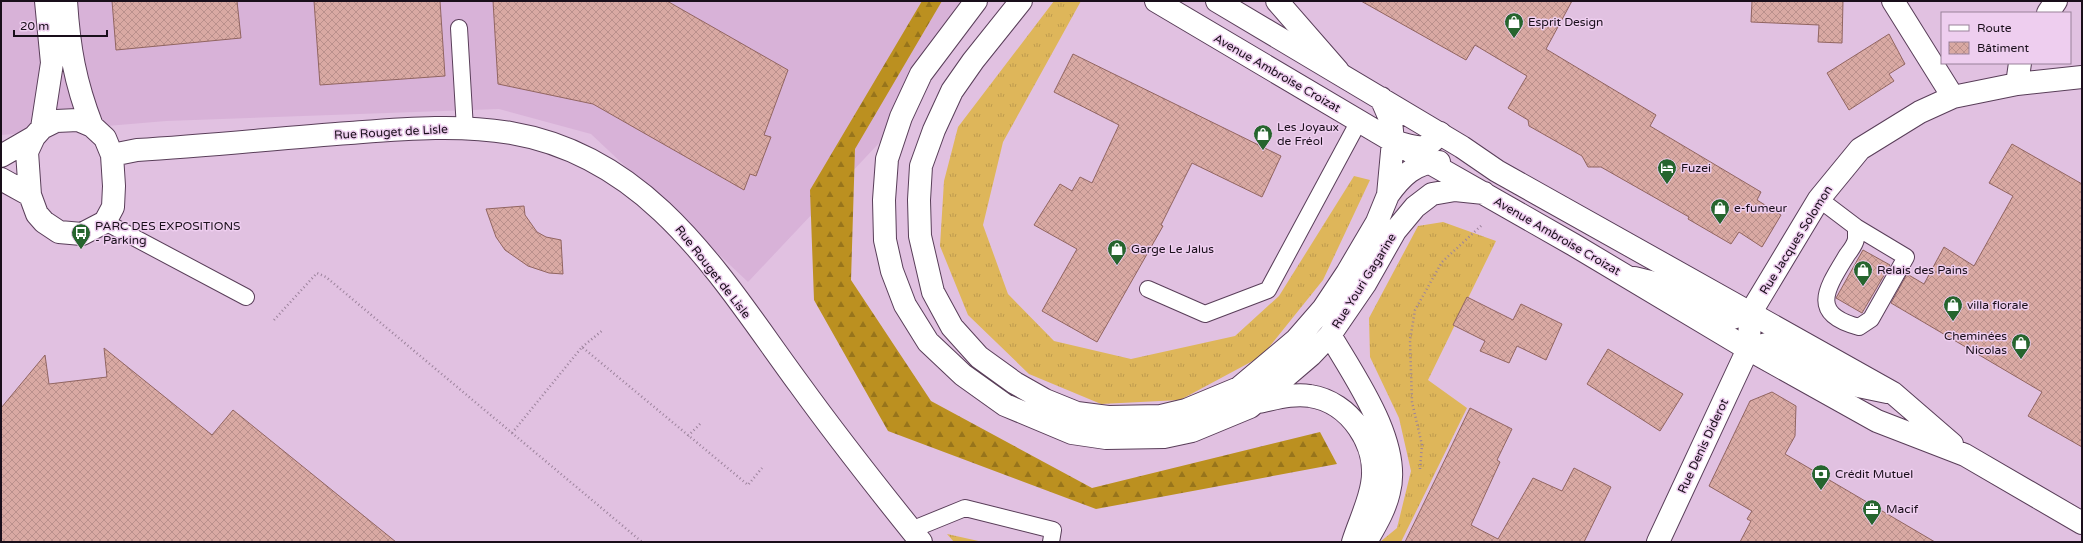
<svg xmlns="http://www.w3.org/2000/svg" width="2083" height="543" viewBox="0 0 2083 543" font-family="'Varela Round',sans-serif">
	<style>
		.built { fill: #d8b2d8 }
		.grass { fill: url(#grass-tufts) }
		.forest { fill: url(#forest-firs) }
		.building { fill: url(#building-cross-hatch); stroke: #916561 }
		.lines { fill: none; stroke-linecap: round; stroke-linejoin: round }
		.lane-casing { stroke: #593e59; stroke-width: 18 }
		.street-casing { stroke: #593e59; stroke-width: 24 }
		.secondary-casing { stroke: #593e59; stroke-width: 24 }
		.path { stroke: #9b829b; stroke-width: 2.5; stroke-dasharray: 1 3; stroke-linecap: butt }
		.lane { stroke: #fff; stroke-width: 16 }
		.street { stroke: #fff; stroke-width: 22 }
		.secondary { stroke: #fff; stroke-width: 22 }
		.labels { text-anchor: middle; stroke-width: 3; stroke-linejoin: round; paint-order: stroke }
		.poi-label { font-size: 12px; fill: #190e1a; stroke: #eeceef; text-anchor: start }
		.street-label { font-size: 12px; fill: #190e1a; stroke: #eeceef }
	</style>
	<defs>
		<pattern id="grass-tufts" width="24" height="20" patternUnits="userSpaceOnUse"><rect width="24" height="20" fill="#deb65a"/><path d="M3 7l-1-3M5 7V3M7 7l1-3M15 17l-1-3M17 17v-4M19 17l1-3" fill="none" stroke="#be9b4e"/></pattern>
		<pattern id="forest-firs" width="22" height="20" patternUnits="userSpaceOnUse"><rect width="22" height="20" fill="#bb9020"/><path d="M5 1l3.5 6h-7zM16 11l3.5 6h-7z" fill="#97741b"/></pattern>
		<pattern id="building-cross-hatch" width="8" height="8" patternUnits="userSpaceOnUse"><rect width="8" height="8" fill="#d9a9a3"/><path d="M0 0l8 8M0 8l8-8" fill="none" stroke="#ba908c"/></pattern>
	</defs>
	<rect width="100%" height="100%" fill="#e1c1e1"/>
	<path class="built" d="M1,1H974L898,123L748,282L591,134L499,109L166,121L1,135Z"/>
	<path class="grass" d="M1054,1H1081L1003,142L983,225L1008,294L1054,341L1131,359L1235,336L1279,296L1354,176L1370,180L1323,280L1262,356L1180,400L1101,404L1029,374L968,315L940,246L944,181L958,127Z
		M1443,222L1496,241L1428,380L1467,408L1401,542H1380L1397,528L1411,471L1399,418L1370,357L1369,318L1418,226Z
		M947,534L983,542H954Z"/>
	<path class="forest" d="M922,1H942L855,149L851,280L931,401L1092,488L1320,432L1337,464L1096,509L888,431L814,300L810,190Z"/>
	<path class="building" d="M112,1H237L241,38L116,50Z
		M314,1H440L445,76L320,85Z
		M493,1H667L788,70L764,135L771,137L756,176L750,174L744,190L593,104L498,84Z
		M1361,1H1572L1546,49L1656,115L1650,126L1761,192L1757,200L1781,215L1762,247L1739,232L1731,244L1688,219L1689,217L1601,167H1588L1582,156L1529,126L1528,120L1508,108L1527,76L1475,45L1466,60Z
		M1752,1H1843L1842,43L1818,42L1819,25L1751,22Z
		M1889,34L1905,64L1889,74L1894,81L1849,110L1827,73Z
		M1073,54L1281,156L1262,197L1192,163L1161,225L1163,226L1097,342L1042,311L1077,249L1034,225L1060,184L1072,191L1080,177L1092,183L1119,125L1054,92Z
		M2012,144L2082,184V447L2028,416L2042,392L1891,303L1907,274L1924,284L1944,247L1974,266L2013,196L1989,183Z
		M524,206L525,215L537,232L546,237L561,240L563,274L549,273L528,266L505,250L496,237L486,209Z
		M1863,250L1890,265L1862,313L1836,298Z
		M1467,297L1513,320L1521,304L1562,324L1546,360L1517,346L1509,363L1480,351L1485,341L1453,325Z
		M104,348L212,435L233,410L396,542H1V408L45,355L49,384L107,377Z
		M1608,349L1683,394L1660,431L1587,384Z
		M1772,392L1796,406L1795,436L1785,454L1935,542H1740L1751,521L1747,519L1752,511L1709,486L1750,401Z
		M1470,408L1512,429L1497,460L1500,462L1471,525L1498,539L1533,478L1562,491L1574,468L1611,487L1584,542H1405Z"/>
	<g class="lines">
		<g class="lane-casing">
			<path id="lane" d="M459,28L465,129
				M1819,199L1856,227L1906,257L1871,319L1859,327C1808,314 1827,288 1847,255C1850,251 1855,245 1856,239C1856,235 1856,231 1856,227
				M105,222L246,297
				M1148,289L1205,314L1268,290L1359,121
				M911,530L965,508L1053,530L1051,542"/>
		</g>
		<g class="street-casing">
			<path id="street" d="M1277,1L1338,71
				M1893,1L1953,97
				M2048,13L2056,1
				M2017,84L2020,63
				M1396,142C1419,148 1425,153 1440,133
				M1634,278L1679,289L1729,319L1751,312
				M1748,349L1770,343L1839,382L1887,392
				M1658,542L1748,349L1751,312L1819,199L1860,149L1920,112L1953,97L2017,84L2082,77"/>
		</g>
		<g class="secondary-casing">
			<path id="secondary" d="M66,1C69,48 75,82 92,126
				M976,1L921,74L901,117L887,159L884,200L885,240L892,271L905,305L928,342L963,375L1005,405L1072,433L1106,438L1164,437L1192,431L1250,407L1311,355L1330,335L1365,284L1395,231L1415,207L1432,194L1455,190L1484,193
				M1021,1L973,61L952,91L934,130L921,166L919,200L920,236L933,292L952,327L979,357L1015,383L1045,400L1077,413L1108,417L1161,416L1186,410L1239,388L1296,340L1323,309L1347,273L1377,222L1388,195L1393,141L1391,121L1381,98
				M1156,1L1423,159L1574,245L1748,349L1877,421L1965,455L2082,523
				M1217,1L1462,147L1497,171L1893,393L1952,444
				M42,128L52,63L46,1
				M112,155L137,150C208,146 279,138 350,133C403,129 458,124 511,133C652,157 721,278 799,384C838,438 879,490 921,542
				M1,156L34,137L42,128L56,121L78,120L92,126L105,138L112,155L114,186L113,207L105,222L82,234L59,232L44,222L37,214L30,195L27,152L34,137
				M1,179L30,195
				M1388,195C1401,177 1415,162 1439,162
				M1330,335C1354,376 1402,443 1389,492C1385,510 1375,526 1366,542
				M1258,402C1274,399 1293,393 1310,396C1350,402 1379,445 1372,484C1369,503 1359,523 1353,542"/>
		</g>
		<path class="path" d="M274,320L317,273L326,277L642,542
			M582,347L603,330
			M512,433L582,347L748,485L762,468
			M688,436L702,422
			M1420,469L1422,445L1412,402L1410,340L1415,310L1442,262L1483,224"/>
		<use href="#lane" class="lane"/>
		<use href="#street" class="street"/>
		<use href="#secondary" class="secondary"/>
	</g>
	<defs>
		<g id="shop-pin" transform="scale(1)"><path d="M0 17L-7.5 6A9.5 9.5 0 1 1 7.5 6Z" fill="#26652e" stroke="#eeceef"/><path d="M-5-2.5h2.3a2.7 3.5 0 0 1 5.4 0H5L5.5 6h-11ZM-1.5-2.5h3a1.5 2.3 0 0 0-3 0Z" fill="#fff"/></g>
		<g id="hotel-pin" transform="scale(1)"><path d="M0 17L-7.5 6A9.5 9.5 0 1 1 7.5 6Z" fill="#26652e" stroke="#eeceef"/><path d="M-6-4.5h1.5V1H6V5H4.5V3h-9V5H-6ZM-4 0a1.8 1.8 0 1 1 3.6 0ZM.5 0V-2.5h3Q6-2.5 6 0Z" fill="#fff"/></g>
		<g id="bus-pin" transform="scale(1)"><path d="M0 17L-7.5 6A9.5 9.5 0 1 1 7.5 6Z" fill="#26652e" stroke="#eeceef"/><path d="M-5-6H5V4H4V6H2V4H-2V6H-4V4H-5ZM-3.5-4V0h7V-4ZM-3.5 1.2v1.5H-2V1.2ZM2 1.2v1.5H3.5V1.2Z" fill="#fff"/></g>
		<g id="bank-pin" transform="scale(1)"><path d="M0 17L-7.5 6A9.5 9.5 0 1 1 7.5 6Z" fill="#26652e" stroke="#eeceef"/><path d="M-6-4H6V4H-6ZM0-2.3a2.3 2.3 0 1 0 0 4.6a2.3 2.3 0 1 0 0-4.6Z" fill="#fff"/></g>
		<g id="office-pin" transform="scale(1)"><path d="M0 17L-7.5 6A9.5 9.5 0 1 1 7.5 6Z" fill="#26652e" stroke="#eeceef"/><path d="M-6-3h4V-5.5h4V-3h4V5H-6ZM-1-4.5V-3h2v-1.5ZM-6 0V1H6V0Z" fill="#fff"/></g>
	</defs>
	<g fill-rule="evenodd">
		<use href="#shop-pin" x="1514" y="22"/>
		<use href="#shop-pin" x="1263" y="134"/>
		<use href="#hotel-pin" x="1667" y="168"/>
		<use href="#shop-pin" x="1720" y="208"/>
		<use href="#bus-pin" x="81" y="233"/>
		<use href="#shop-pin" x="1117" y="249"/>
		<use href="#shop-pin" x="1863" y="270"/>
		<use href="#shop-pin" x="1953" y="305"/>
		<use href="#shop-pin" x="2021" y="343"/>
		<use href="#bank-pin" x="1821" y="474"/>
		<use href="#office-pin" x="1872" y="509"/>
	</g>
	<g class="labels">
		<g class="poi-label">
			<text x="1528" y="26">Esprit Design</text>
			<text x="1277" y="131">Les Joyaux<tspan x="1277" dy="14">de Fréol</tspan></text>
			<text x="1681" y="172">Fuzei</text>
			<text x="1734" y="212">e-fumeur</text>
			<text x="95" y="230">PARC DES EXPOSITIONS<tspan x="95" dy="14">- Parking</tspan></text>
			<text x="1131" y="253">Garge Le Jalus</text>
			<text x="1877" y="274">Relais des Pains</text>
			<text x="1967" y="309">villa florale</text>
			<text x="2007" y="340" text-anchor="end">Cheminées<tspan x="2007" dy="14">Nicolas</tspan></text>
			<text x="1835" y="478">Crédit Mutuel</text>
			<text x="1886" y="513">Macif</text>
		</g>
		<g class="street-label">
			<text transform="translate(1277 73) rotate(30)" y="4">Avenue Ambroise Croizat</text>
			<text transform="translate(391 132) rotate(-3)" y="4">Rue Rouget de Lisle</text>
			<text transform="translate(1557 236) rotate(30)" y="4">Avenue Ambroise Croizat</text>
			<text transform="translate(1796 240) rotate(-58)" y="4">Rue Jacques Solomon</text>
			<text transform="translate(713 272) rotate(52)" y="4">Rue Rouget de Lisle</text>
			<text transform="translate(1364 281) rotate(-58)" y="4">Rue Youri Gagarine</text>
			<text transform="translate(1703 446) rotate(-65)" y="4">Rue Denis Diderot</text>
		</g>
	</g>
	<rect width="2083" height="543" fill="none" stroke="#190e1a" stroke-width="4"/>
	<rect x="1941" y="12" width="130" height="52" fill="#eeceef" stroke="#99819a"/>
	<rect x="1949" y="25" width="20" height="6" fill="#ffffff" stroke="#99819a"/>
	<text x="1977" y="32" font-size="12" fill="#190e1a">Route</text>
	<rect x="1949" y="42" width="20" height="12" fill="url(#building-cross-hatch)" stroke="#99819a"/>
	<text x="1977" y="52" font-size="12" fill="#190e1a">Bâtiment</text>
	<path d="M14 30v6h93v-6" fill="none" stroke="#190e1a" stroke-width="2"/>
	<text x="20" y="30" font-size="12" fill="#190e1a" stroke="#eeceef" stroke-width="3" paint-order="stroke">20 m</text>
</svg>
